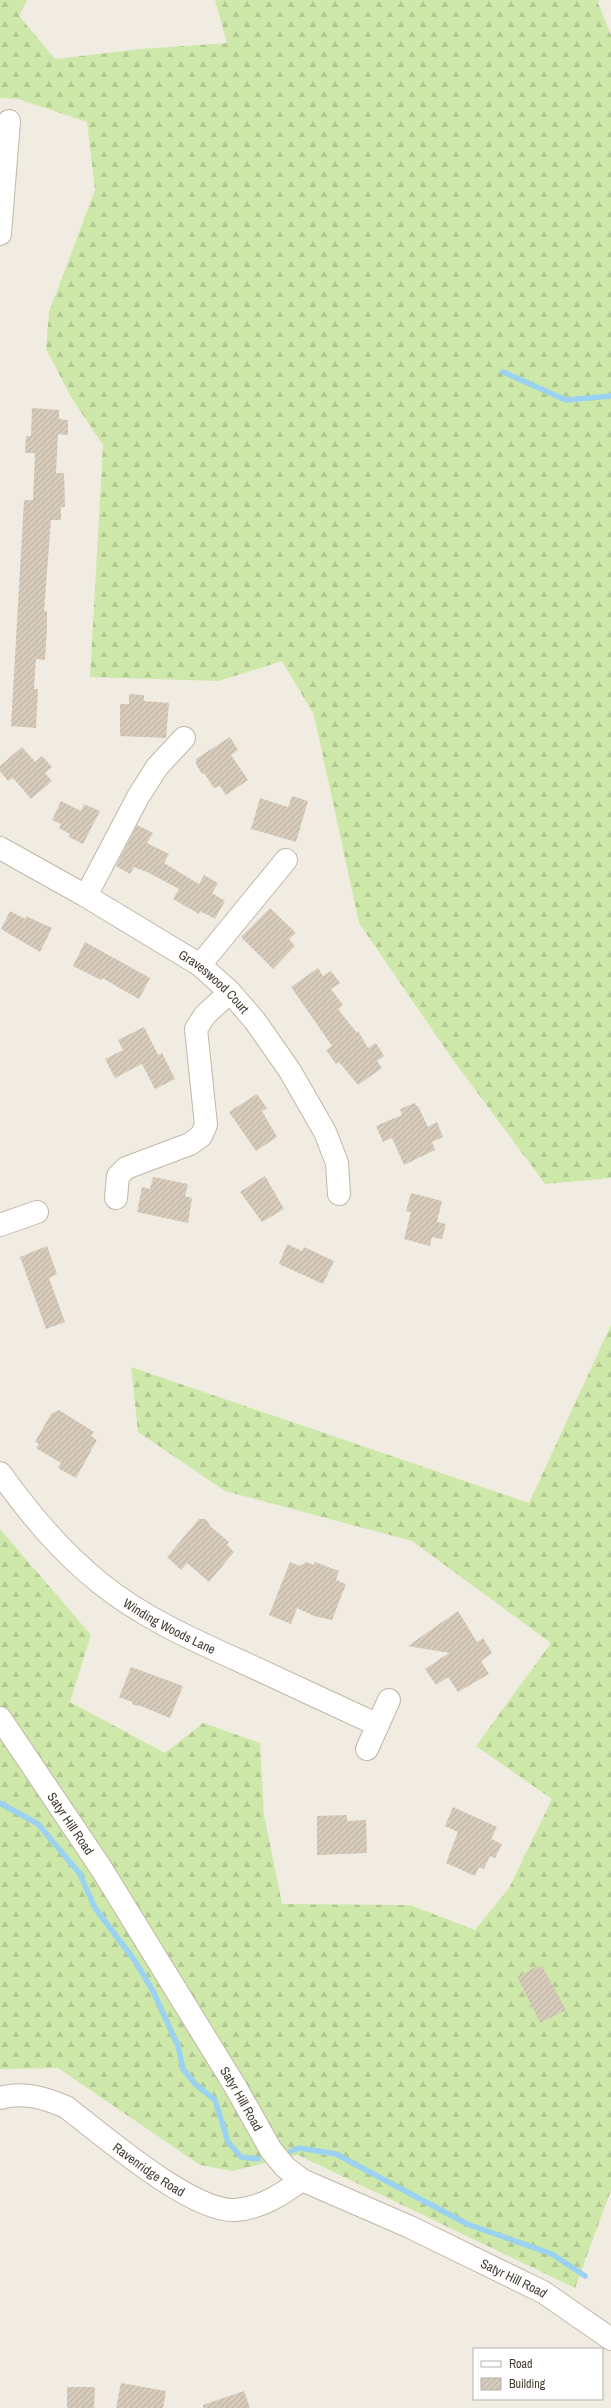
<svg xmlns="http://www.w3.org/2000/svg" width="611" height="2408" viewBox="0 0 611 2408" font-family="'Archivo Narrow',sans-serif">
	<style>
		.forest { fill: url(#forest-firs) }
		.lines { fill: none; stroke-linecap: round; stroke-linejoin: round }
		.stream { stroke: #9bd1f1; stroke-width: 5.5 }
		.building { fill: url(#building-hatch) }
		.minor-casing { stroke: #c0b7a7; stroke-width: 24 }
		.minor { stroke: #fff; stroke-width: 22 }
		.labels { text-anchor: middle; stroke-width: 3; stroke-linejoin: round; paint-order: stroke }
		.street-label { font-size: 13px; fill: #433c32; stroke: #fff }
	</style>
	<defs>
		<pattern id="forest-firs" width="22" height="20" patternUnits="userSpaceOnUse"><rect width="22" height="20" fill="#cde8a9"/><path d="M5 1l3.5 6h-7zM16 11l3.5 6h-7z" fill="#b1c892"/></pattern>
		<pattern id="building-hatch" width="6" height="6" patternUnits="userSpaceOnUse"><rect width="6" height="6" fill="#d6caba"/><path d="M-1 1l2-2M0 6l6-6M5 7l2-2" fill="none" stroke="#b9aea0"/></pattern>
	</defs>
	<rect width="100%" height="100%" fill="#f1ece2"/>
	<path class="forest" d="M0,0H27L19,16L55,59L141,49L227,43L215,0H599L598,3L611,35V1178L545,1184L451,1057L359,923L314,715L282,661L219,681L90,677L103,445L71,397L46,349L49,312L95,190L87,122L18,99L0,98Z
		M611,1325V2190L575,2288L298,2155L232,2171L200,2165L58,2068L0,2069V1529L91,1635L70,1702L165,1753L203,1723L260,1743L264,1815L282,1904L410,1905L475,1930L509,1888L552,1799L476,1746L551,1643L412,1541L225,1491L138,1432L131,1367L529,1503Z"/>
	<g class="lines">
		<path class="stream" d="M503,372L566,400L611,396
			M0,1803L38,1824L80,1874L95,1908L135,1961L153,1991L178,2046L183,2069L195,2084L215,2100L228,2142L241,2157L258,2159
			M291,2151L299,2148L336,2154L467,2224L552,2254L585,2276"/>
	</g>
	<path class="building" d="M32,408L59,410V419L68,420V435L58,434L56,473H64L65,507H61V520H51L44,611H47V628L45,660L36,659L34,689H38L36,728L11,726L24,500H33L35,453H25L26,436H31Z
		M129,694L144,695V701L169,703L166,738L120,736V704H129Z
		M230,737L238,750L231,755L248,780L226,795L220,786L214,788L204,773L202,774L196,764V759Z
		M22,747L35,762L42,756L52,767L45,773L52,781L31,799L13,778L8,781L0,771V766Z
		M292,796L308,801L296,842L251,829L260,798L288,807Z
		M61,801L81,811L84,804L100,811L83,844L69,837L70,834L59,828L61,824L52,820Z
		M137,825L153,833L147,843L169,854L164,863L199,884L204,875L218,883L212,893L225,901L215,919L200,911L199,914L173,899L179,889L147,872L134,867L130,874L116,866Z
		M270,908L296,933L289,939L295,946L273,969L241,937Z
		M10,911L25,919L26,916L52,928L40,952L1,929Z
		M85,942L150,978L139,999L102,978L101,980L73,966Z
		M318,968L323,976L331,971L340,983L331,989L343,1005L338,1009L357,1033L358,1031L368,1048L376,1043L384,1056L377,1061L382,1068L358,1085L339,1062L336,1064L326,1050L332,1046L291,987Z
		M144,1027L158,1055L162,1053L175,1079L155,1089L142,1064L115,1078L105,1059L123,1050L118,1040Z
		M257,1094L267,1108L262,1111L277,1137L256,1151L229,1112Z
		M415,1103L417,1107L418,1106L428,1127L437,1122L443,1137L432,1142L435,1150L404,1165L392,1138L383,1142L376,1126L402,1115L400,1109Z
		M265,1176L284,1209L262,1222L240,1192Z
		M153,1177L188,1184L185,1196L192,1198L188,1223L137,1212L142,1187L150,1189Z
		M411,1193L442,1201L437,1222L446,1224L442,1239L432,1237L430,1246L404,1239L411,1212L406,1211Z
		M287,1244L302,1251L304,1247L334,1261L323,1284L279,1264Z
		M47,1246L57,1274L49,1278L65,1322L46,1329L20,1257Z
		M59,1410L94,1432L91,1436L97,1440L76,1478L58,1468L61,1463L36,1448L39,1444L35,1442L51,1414Z
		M199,1519H205L209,1523L210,1526L229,1542L227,1545L234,1552L209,1582L187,1563L181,1570L167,1557Z
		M290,1562L300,1566L306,1562L314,1565L315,1562L339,1571L336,1580L346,1584L332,1620L314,1616L297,1608L291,1624L269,1615Z
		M458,1611L477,1642L483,1638L492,1653L481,1661L489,1674L458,1692L448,1677L436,1685L425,1669L449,1653L408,1646Z
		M131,1667L183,1686L170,1718L141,1706L133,1705L132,1702L119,1697Z
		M453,1807L497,1827L491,1839L502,1844L495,1858L490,1856L484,1869L479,1867L475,1876L446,1863L458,1832L445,1826Z
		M347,1815V1821L366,1820L367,1853L317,1855V1816Z
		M538,1966L540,1968L542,1966L566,2010L540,2023L517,1977Z
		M121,2383L166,2391L163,2408H116Z
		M67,2387H95L94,2408H67Z
		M244,2391L250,2408H203V2405Z"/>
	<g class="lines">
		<g class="minor-casing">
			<g id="minor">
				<path d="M0,234L9,121"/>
				<path id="s1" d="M0,848L86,896L200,965L230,992L255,1021L290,1071L325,1132L337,1163L339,1194"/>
				<path d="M86,896L138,797L157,767L184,738"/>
				<path d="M200,965L286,860"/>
				<path d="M116,1198L118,1176L126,1168L190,1144L201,1136L206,1125L196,1029L205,1015L230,992"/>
				<path d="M0,1225L37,1212"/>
				<path id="s2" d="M0,1473C30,1514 60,1551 100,1583C142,1617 191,1639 240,1661C286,1682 332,1704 378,1725"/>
				<path id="s3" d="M0,1718L101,1868L235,2086L271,2150L285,2167L302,2180L410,2227L543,2292L611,2339"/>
				<path d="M367,1749L389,1700"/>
				<path id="s4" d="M0,2098C23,2091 45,2098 66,2107C103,2135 192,2213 236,2210C262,2208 282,2194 302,2180"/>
			</g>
		</g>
		<use href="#minor" class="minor"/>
	</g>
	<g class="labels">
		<g class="street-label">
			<text dy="5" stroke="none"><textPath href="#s1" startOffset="253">Graveswood Court</textPath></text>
			<text dy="5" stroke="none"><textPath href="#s2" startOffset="231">Winding Woods Lane</textPath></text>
			<text dy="5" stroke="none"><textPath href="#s3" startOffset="127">Satyr Hill Road</textPath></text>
			<text dy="5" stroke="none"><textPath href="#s3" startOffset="451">Satyr Hill Road</textPath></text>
			<text dy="5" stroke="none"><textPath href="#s4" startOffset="172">Ravenridge Road</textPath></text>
			<text dy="5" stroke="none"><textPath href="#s3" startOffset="787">Satyr Hill Road</textPath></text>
		</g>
	</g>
	<rect x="473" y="2348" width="130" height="52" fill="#ffffff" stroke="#b4b1ad"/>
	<rect x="481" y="2361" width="20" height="6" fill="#ffffff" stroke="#b4b1ad"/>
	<text x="509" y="2368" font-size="12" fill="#433c32">Road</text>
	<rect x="481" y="2378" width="20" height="12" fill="url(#building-hatch)" stroke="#b4b1ad"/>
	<text x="509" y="2388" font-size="12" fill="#433c32">Building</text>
</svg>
